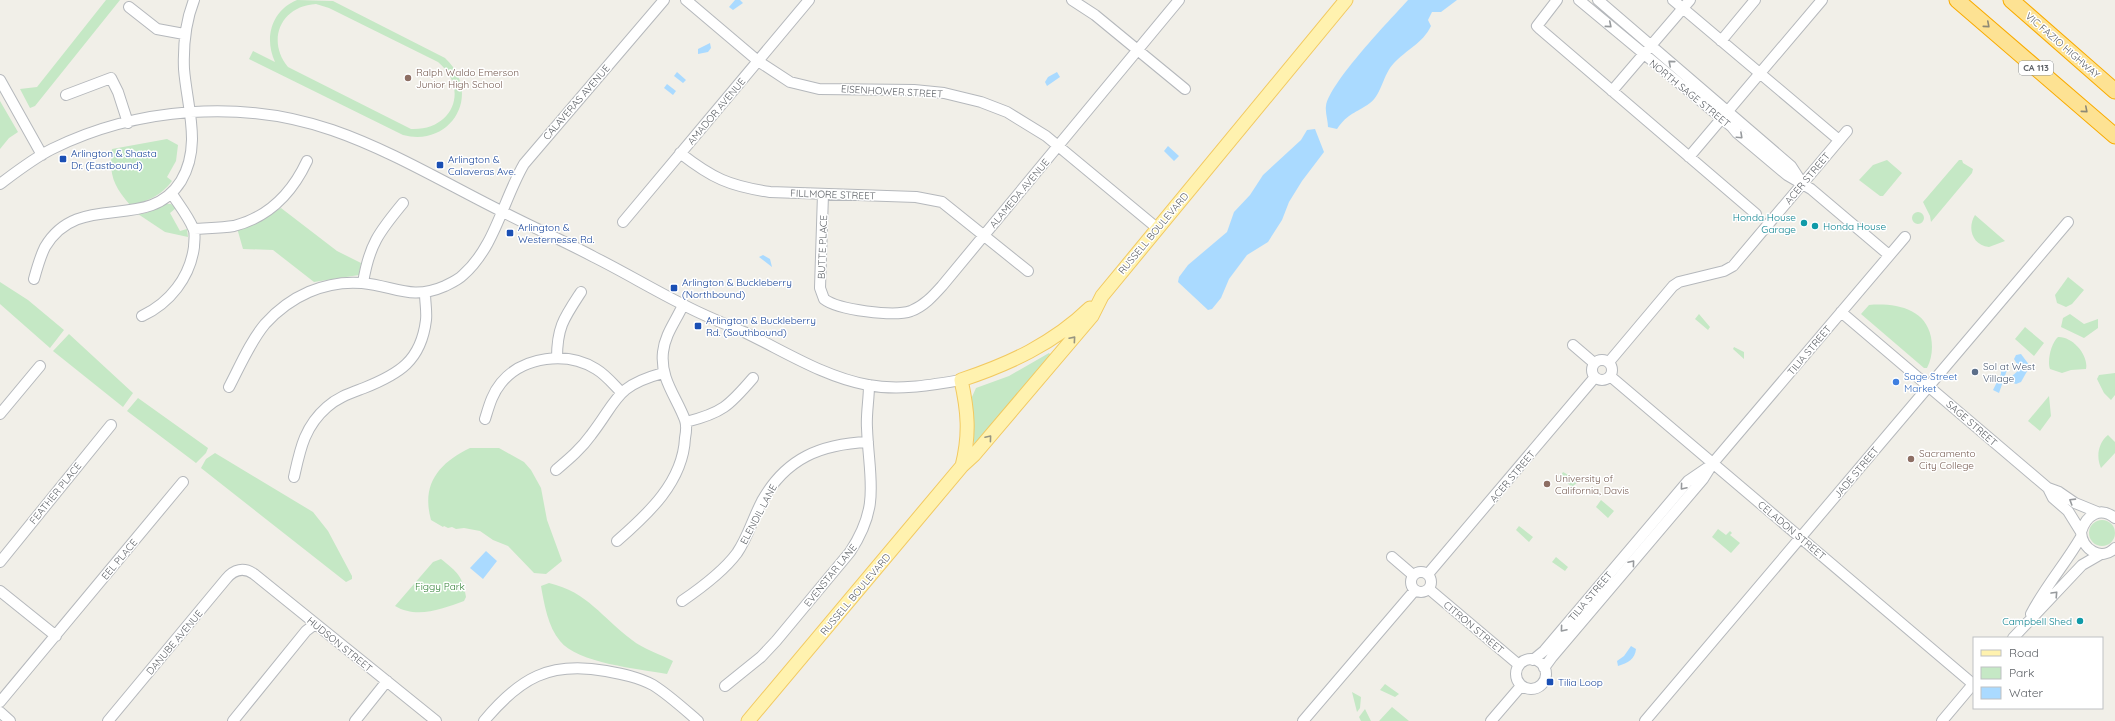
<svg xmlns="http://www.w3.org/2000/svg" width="2115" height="721" viewBox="0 0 2115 721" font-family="Quicksand,sans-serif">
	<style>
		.green { fill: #c5e8c5; fill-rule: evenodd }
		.water { fill: #aadaff }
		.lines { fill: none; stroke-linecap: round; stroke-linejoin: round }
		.minor-casing { stroke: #b5b8bc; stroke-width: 12 }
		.major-casing { stroke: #f2c960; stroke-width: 15 }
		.highway-casing { stroke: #f9ab00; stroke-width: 17 }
		.minor { stroke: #fff; stroke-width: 10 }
		.major { stroke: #fff2af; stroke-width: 13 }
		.highway { stroke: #fde293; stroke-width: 15 }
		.oneway { stroke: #979a9d }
		.oneway2 { stroke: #8e8975 }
		.oneway3 { stroke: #979581 }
		.education-dot { fill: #8d6e63; stroke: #fff; stroke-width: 1.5 }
		.transit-dot { fill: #1a4fb4; stroke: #fff; stroke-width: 1.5 }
		.culture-dot { fill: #0f9aa8; stroke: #fff; stroke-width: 1.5 }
		.service-dot { fill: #5c6f8a; stroke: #fff; stroke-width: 1.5 }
		.shop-dot { fill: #3f7fe0; stroke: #fff; stroke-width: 1.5 }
		.labels { text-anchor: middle; stroke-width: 3; stroke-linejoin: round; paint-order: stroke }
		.shield { fill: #fff; stroke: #8f9295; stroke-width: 1 }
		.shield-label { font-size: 9px; font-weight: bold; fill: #5f6368 }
		.street-label { font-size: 10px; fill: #5f6368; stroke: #fff }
		.education-label { font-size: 10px; fill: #785e54; stroke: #fff; text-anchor: start }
		.transit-label { font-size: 10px; fill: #164399; stroke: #fff; text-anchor: start }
		.culture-label { font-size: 10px; fill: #0d838f; stroke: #fff; text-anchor: end }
		.service-label { font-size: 10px; fill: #4e5e75; stroke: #fff; text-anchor: start }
		.shop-label { font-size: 10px; fill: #366cbe; stroke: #fff; text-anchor: start }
		.park-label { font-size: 10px; fill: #348238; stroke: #fff }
	</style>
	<rect width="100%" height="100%" fill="#f1efe8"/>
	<path class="green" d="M106,0H120L35,106L30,108L20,89L37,87Z
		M297,0L333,1L445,58C483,93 452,148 403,135L249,59L253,51L275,62C264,38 271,11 297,0ZM316,4L329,8L438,62C470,89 453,131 411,129L288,67C266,40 281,6 316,4Z
		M0,101L18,132L9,138L0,149Z
		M167,139L178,145L176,161L167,177L172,181C162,195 147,202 130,205C113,185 109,175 112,149Z
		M1887,160L1902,173L1883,196H1880L1859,180L1873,165Z
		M1959,160H1962L1963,163L1973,169L1972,173L1931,222L1930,216L1923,202Z
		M165,204H171L176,208L170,213L180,231L187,229L188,237L165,232L138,214L146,213Z
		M281,208L337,251L361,263L359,275L314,282L273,250L243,249L237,228L261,220Z
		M1912 218a6 6 0 1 1 12 0a6 6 0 1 1-12 0Z
		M1975,215L2005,241L1989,247C1972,245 1967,228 1975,215Z
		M2068,277L2084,290L2072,304L2066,307L2057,303L2055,295Z
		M0,282L28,300L64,330L50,348L0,304Z
		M1869,305C1895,303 1925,308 1931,337C1933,348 1932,358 1927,368H1924L1861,314Z
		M1699,314L1710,327L1708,330L1695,319Z
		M2070,314L2084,324L2098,319V328L2084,338L2061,327L2063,318Z
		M2025,327L2044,343L2034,356L2015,339Z
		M69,334L133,393L123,407L53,351Z
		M2058,337C2072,336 2089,355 2086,369L2071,370L2062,373L2050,369C2047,361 2051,343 2058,337Z
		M1734,347L1744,352V359L1733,349Z
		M1049,353L1051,355L974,447L971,399L976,388L1009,376Z
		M2115,373V395L2111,400L2104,393L2097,379L2099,375Z
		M2049,396L2051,416L2040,431L2028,421Z
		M138,398L208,448L206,453L196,463L127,411Z
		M2108,435L2115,442V453L2101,468C2096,457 2098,443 2108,435Z
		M470,448H499L524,462L531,470L541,488L547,520L562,561L546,574L534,573L508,546L493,540L480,531L464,528L456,529L452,527L448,528L444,526L443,527L431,520C421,484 439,463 470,448Z
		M215,453L313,512L328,531L352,576V579L346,582L201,468L206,459Z
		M1563,472L1579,481L1572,487L1560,477Z
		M1601,500L1614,511L1608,518L1596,507Z
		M2089 533a13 13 0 1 1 26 0a13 13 0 1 1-26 0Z
		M1519,526L1533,537L1529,542L1516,530Z
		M1718,529L1726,535L1730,531L1732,533L1730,535L1740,543L1731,553L1712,537Z
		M1556,557L1568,567L1565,571L1552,562Z
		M441,559C457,572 463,576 466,597L464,601C442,609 417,619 395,606L433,562Z
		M549,583C588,592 602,618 632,640C643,649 660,654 673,661L667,674C639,669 577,663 560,641C548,627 544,603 541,586Z
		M1385,684L1399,694L1395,697L1380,690Z
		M1352,692L1361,697L1360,708L1357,712Z
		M1392,707L1409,721H1379Z
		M1365,709L1371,721H1361L1359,717Z"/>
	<path class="water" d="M735,0H740L743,3L733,10L729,7Z
		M1408,0H1457L1441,12H1432L1428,20L1431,26C1423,43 1406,50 1394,63C1383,74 1382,94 1370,103C1355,114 1349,112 1337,129L1328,127C1328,121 1325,112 1326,106C1330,82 1390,20 1408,0Z
		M710,43L711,48L708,52L698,54V49Z
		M677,72L686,80L683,83L674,76Z
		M1057,72L1060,77L1047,86L1045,82L1048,77Z
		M667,84L676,91L673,95L664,88Z
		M1315,129L1324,152L1302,181L1289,202L1282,220L1268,242L1247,255L1229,279L1221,298L1212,309L1208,310L1178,282L1179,277L1188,265L1227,232L1234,212L1250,195L1263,175L1301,140L1307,130Z
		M1168,146L1179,156L1174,161L1164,151Z
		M763,255L770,259L772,267L759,257Z
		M2021,354L2030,366L2021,382L2016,384L2011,382V377L2020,369L2014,359L2016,355Z
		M2001,366L2008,367L1999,393L1993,390L2001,374Z
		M486,551L497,561L483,579L470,568Z
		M1631,646L1636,649C1635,659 1628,663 1618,666L1617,661L1624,656Z"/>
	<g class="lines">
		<g class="minor-casing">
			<path id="minor" d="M686,0L758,61L790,82L819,89L914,90L944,93L981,102L1007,112L1046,136L1157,228
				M1072,0L1095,15L1185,89
				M1557,0L1537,26L1540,29L1756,214
				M1579,0L1732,127L1737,133L1787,175L1811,189L1889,255
				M1598,0L1791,166L1802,183
				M1673,0L1839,140
				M129,7L157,29L184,34
				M1721,41L1755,0
				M0,80L42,155
				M1612,91L1690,0
				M66,95L111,78L118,92L128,123
				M680,153C712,178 729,186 770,192L916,197L942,202L1028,271
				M1689,157L1822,0
				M0,184C16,172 34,158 52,149C137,107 242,99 332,130C390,150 445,183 501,211C532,227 564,241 594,257C624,272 652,289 682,304C702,315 723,323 744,332C784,351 824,377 868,385C899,391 931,385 961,380
				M823,194L820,288L824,299C838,310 894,317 911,311C924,306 933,296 942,286L1179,0
				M623,222L809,0
				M194,229C207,228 221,228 234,226C269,217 292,193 307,161
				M34,279C37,268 40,257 45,247C79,189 148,234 181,181C202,146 187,107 184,69C183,44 185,23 194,0
				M363,283C369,245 379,232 403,203
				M1841,312L2048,488L2053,498L2068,511L2081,532
				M142,316C170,303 190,277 194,247C194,241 196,233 193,228C188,216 179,205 172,194
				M1573,345L1594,363
				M557,358C557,327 564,318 581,292
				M1592 370a10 10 0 1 1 20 0a10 10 0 1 1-20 0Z
				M1609,362L1673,286L1679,282L1724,271L1733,266L1847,131
				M1610,376L1973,684
				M229,387C240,366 250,342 265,324C290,296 325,280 362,283C395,286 411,301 445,286C451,283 458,280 463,275C495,247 503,200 524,164L664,0
				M0,414L40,366
				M485,419C489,406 492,394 501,383C523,356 567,351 596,369C606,375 613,384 621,392
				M686,422C722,413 729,406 753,378
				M556,470C569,459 581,449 591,435C618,400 615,386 663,373
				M294,477C300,450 304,427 327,407C338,397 351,393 364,388C399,374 421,361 426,320C427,312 425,302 425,293
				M2048,488L2059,492L2075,503L2097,512
				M2115,518C2100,506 2086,515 2081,532C2082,549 2101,562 2115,548
				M617,541C648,514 683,482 685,438C686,433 687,426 685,420C676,396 660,379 663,352C665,334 676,321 683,305
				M1392,557L1413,575
				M0,562L111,425
				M1411 582a10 10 0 1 1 20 0a10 10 0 1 1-20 0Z
				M1428,574L1595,377
				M1429,589L1519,665
				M0,591L56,636
				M682,601C701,588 723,572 737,553C748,537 753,518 762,501C786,458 821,444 868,442
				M2031,614C2045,587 2066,563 2081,537
				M2013,638L2082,565L2101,554
				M1516 674a15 15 0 1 1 30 0a15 15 0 1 1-30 0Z
				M1533,660L1544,651L1688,481L1707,468
				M1544,668L1552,657L1703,479L1713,463L1905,237
				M725,686L761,657L776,641L850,552C881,505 869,480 867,428C866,414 869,400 869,385
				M0,702L183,482
				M0,712L10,721
				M108,721L226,579C234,569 244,567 254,574L436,721
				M233,721L306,631L315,624
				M355,721L387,681
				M484,721C520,678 549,661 606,671C622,674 638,677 653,685C669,695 684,709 698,721
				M1303,721L1415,590
				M1491,721L1521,686
				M1645,721L2068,222
				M1942,721L1974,683"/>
		</g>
		<g class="major-casing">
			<path id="major" d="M962,466C970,435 968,411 961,380C1009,364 1053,344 1090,308
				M748,721L962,466L974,455L1092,316L1102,296L1346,0"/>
		</g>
		<g class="highway-casing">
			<path id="highway" d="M1957,0L2115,136
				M2011,0L2115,91"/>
		</g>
		<use href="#minor" class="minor"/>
		<use href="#major" class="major"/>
		<use href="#highway" class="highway"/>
	</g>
	<defs><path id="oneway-chevron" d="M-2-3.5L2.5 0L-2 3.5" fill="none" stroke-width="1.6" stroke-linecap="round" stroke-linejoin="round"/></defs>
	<g class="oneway">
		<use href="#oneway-chevron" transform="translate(1609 25) rotate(40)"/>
		<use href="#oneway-chevron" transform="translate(1671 63) rotate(-139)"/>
		<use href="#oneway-chevron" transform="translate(1740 136) rotate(43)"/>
		<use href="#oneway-chevron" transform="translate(1683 487) rotate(130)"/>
		<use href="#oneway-chevron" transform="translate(2072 501) rotate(-148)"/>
		<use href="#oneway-chevron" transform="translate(1632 563) rotate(-50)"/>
		<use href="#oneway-chevron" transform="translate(2055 594) rotate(-47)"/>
		<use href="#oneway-chevron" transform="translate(1563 629) rotate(130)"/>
	</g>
	<g class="oneway2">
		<use href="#oneway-chevron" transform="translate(1987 25) rotate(41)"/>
		<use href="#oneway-chevron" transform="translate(2085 110) rotate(41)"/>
	</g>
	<g class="oneway3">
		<use href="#oneway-chevron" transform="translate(1073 339) rotate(-49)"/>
		<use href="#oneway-chevron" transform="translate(989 438) rotate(-50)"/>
	</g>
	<g class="education-dot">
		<circle cx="408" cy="78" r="4"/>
		<circle cx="1911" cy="459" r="4"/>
		<circle cx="1547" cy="484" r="4"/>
	</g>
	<g class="transit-dot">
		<rect x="59" y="155" width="8" height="8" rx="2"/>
		<rect x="436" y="161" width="8" height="8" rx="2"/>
		<rect x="506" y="229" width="8" height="8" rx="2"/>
		<rect x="670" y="284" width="8" height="8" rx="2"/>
		<rect x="694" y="322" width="8" height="8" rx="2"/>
		<rect x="1546" y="678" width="8" height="8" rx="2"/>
	</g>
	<g class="culture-dot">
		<circle cx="1804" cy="223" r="4"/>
		<circle cx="1815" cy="226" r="4"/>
		<circle cx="2080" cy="621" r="4"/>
	</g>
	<circle class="service-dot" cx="1975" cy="372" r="4"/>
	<circle class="shop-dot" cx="1896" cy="382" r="4"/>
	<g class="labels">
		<rect class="shield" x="2019" y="61" width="34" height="14" rx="3"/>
		<g class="shield-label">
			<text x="2036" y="71">CA 113</text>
		</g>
		<g class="street-label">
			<text transform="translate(2063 45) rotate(41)" y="4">VIC FAZIO HIGHWAY</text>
			<text transform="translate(892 91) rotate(3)" y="4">EISENHOWER STREET</text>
			<text transform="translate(1690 93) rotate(39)" y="4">NORTH SAGE STREET</text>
			<text transform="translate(576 102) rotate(-49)" y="4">CALAVERAS AVENUE</text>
			<text transform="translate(716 111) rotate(-50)" y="4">AMADOR AVENUE</text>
			<text transform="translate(1807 178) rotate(-50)" y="4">ACER STREET</text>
			<text transform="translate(1019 193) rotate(-50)" y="4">ALAMEDA AVENUE</text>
			<text transform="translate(833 194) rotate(2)" y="4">FILLMORE STREET</text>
			<text transform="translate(1153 233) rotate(-50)" y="4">RUSSELL BOULEVARD</text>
			<text transform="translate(822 247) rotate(-88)" y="4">BUTTE PLACE</text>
			<text transform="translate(1809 350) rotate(-50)" y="4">TILIA STREET</text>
			<text transform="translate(1972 423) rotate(41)" y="4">SAGE STREET</text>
			<text transform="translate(1856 472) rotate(-50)" y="4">JADE STREET</text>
			<text transform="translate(1512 476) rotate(-50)" y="4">ACER STREET</text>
			<text transform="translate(55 493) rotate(-51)" y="4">FEATHER PLACE</text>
			<text transform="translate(758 514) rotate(-62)" y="4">ELENDIL LANE</text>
			<text transform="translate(1792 530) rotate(40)" y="4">CELADON STREET</text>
			<text transform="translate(119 559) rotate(-50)" y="4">EEL PLACE</text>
			<text transform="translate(830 575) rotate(-51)" y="4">EVENSTAR LANE</text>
			<text transform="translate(855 594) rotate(-50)" y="4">RUSSELL BOULEVARD</text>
			<text transform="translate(1590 596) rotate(-50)" y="4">TILIA STREET</text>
			<text transform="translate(1474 627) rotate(40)" y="4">CITRON STREET</text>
			<text transform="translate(174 642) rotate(-50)" y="4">DANUBE AVENUE</text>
			<text transform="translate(340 644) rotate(39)" y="4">HUDSON STREET</text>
		</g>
		<g class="education-label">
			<text x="416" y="76">Ralph Waldo Emerson<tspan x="416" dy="12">Junior High School</tspan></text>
			<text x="1919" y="457">Sacramento<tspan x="1919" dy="12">City College</tspan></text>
			<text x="1555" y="482">University of<tspan x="1555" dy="12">California, Davis</tspan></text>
		</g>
		<g class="transit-label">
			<text x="71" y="157">Arlington &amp; Shasta<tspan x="71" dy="12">Dr. (Eastbound)</tspan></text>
			<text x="448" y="163">Arlington &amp;<tspan x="448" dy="12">Calaveras Ave.</tspan></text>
			<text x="518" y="231">Arlington &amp;<tspan x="518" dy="12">Westernesse Rd.</tspan></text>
			<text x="682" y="286">Arlington &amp; Buckleberry<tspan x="682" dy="12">(Northbound)</tspan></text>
			<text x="706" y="324">Arlington &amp; Buckleberry<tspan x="706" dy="12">Rd. (Southbound)</tspan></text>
			<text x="1558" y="686">Tilia Loop</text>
		</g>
		<g class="culture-label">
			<text x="1796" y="221">Honda House<tspan x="1796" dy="12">Garage</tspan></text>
			<text x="1823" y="230" text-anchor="start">Honda House</text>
			<text x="2072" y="625">Campbell Shed</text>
		</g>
		<g class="service-label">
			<text x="1983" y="370">Sol at West<tspan x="1983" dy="12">Village</tspan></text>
		</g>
		<g class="shop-label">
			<text x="1904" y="380">Sage Street<tspan x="1904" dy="12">Market</tspan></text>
		</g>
		<g class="park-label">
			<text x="440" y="590">Figgy Park</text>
		</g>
	</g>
	<rect x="1973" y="637" width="130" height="72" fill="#ffffff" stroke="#bfc1c3"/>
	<rect x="1981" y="650" width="20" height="6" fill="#fff2af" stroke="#bfc1c3"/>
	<text x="2009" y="657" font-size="12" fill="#5f6368">Road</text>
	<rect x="1981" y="667" width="20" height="12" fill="#c5e8c5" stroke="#bfc1c3"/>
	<text x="2009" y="677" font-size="12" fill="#5f6368">Park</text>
	<rect x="1981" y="687" width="20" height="12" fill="#aadaff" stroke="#bfc1c3"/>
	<text x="2009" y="697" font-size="12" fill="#5f6368">Water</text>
</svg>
